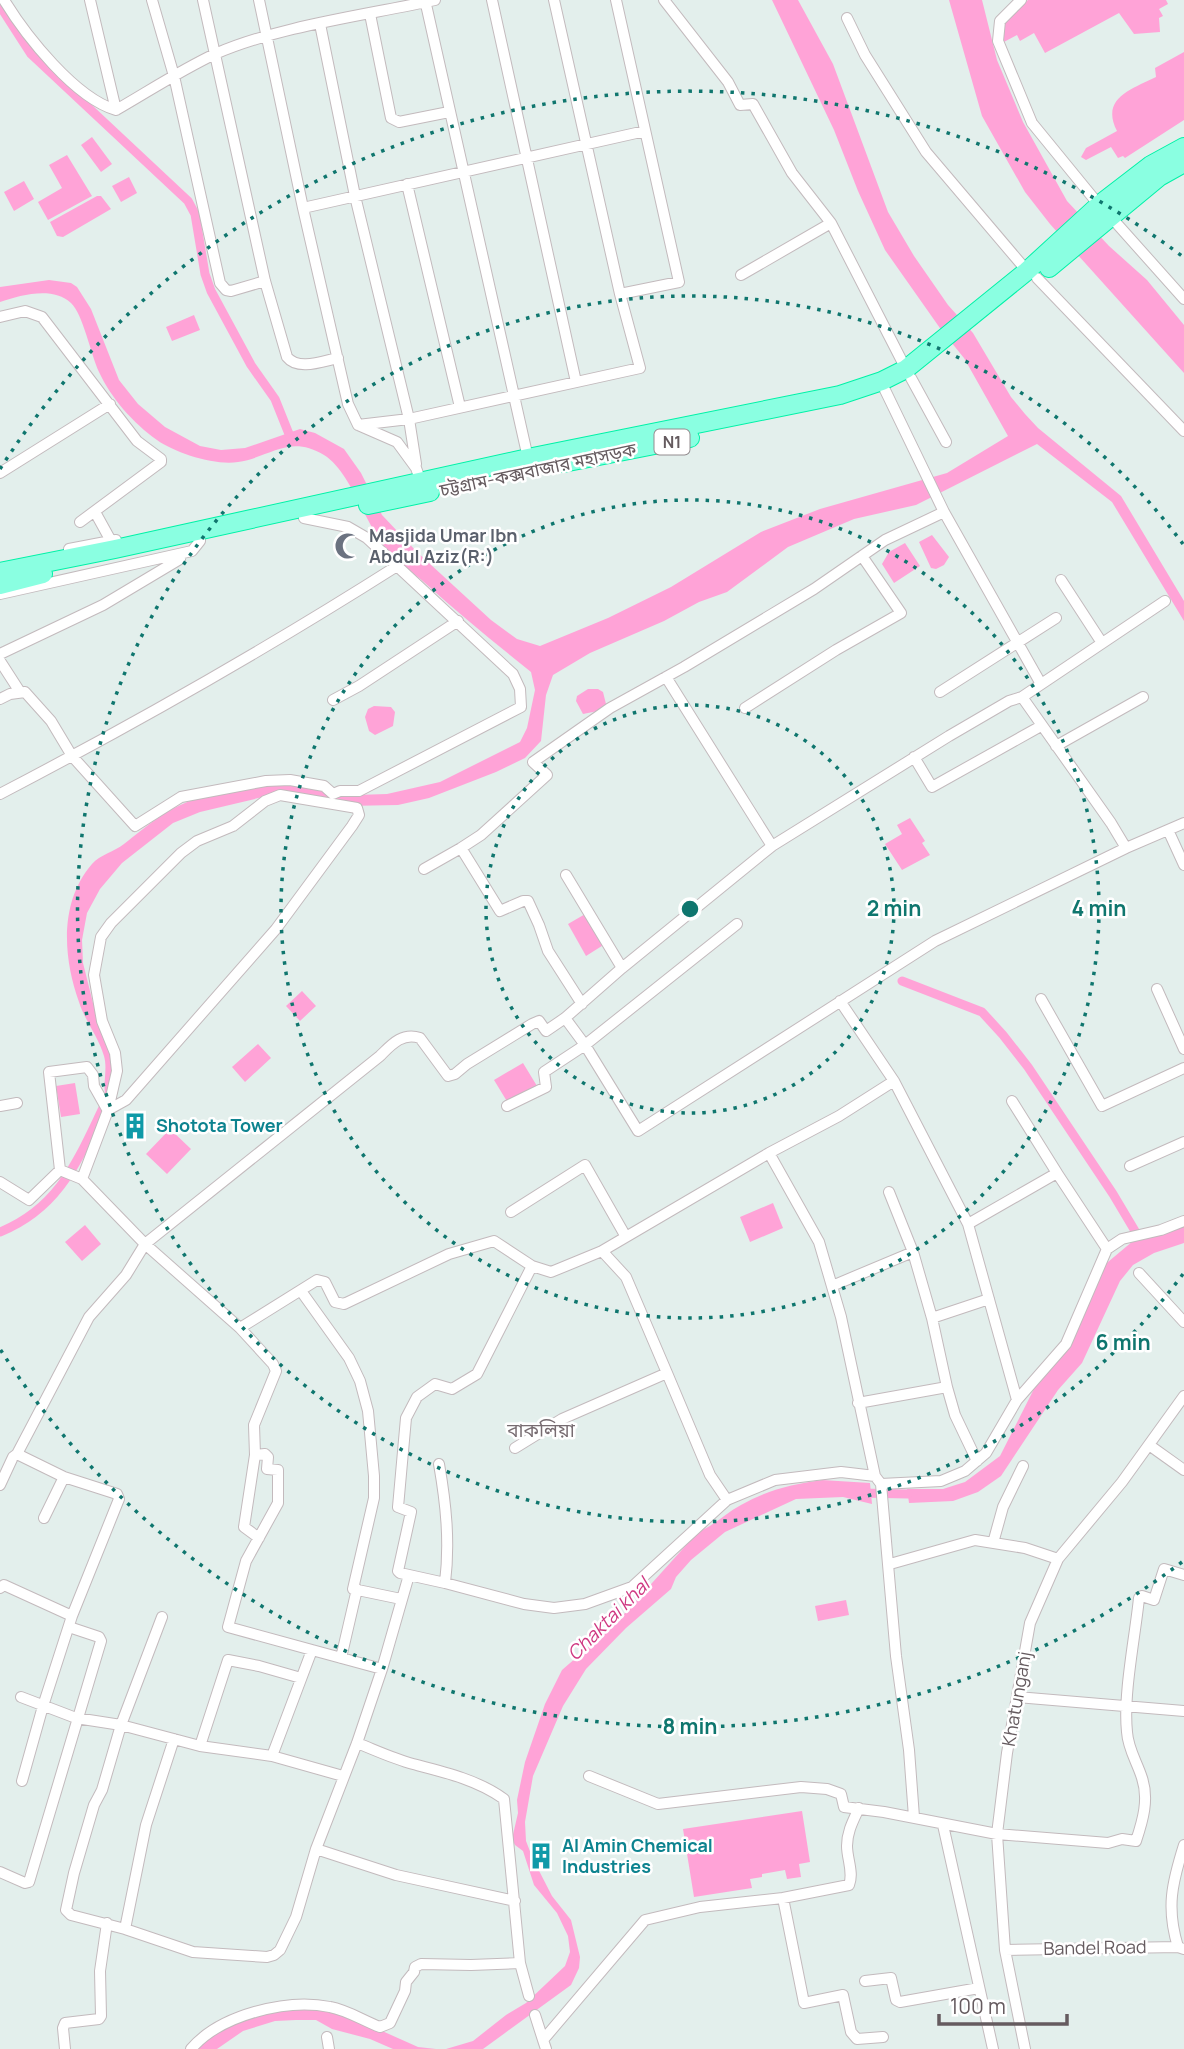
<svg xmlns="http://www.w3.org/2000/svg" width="1184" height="2049" viewBox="0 0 1184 2049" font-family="Manrope,'Noto Sans Bengali',sans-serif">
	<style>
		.water { fill: #ffa3d7 }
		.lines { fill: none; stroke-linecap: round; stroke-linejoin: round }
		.canal { stroke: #ffa3d7; stroke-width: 9 }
		.street-casing { stroke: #c3babd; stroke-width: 12 }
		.highway-casing { stroke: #00f2a7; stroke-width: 20 }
		.street { stroke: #fff; stroke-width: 10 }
		.highway { stroke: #8affe1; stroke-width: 18 }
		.ring { fill: none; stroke: #0f766e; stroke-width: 3.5; stroke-dasharray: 3.5 7 }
		.labels { text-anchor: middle; stroke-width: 5; stroke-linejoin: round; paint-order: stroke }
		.shield { fill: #fff; stroke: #938c8f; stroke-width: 2 }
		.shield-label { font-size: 16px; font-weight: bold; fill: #655b5f }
		.street-label { font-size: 18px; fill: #655b5f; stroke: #fff }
		.worship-label { font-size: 18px; font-weight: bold; fill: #5b616d; stroke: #fff; text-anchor: start }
		.culture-label { font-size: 18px; font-weight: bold; fill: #0d838f; stroke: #fff; text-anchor: start }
		.neighbourhood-label { font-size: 19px; fill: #776c71; stroke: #fff }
		.water-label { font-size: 19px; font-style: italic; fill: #cf3982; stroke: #fff }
		.centre { fill: #0f766e; stroke: #fff; stroke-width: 3.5 }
		.ring-label { font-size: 21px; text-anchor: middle; font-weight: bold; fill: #0f766e; stroke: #fff; stroke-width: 5; stroke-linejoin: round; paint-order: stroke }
	</style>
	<rect width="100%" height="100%" fill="#e3efec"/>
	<path class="water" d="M772,0H798L833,64L888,212L914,256L948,305L973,333L1011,397L1025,414L1038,428L1121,496L1184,601V621L1112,502L1037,444L916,505L854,519L788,547L727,592L699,602L664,621L590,653L553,675L546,695L541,741L525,758L496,772L429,798L398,805L346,806L267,796L200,812L173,823L122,863L100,889L87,913L82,940L83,963L93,1003L108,1042L113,1065L110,1092L106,1098C102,1084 108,1070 104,1056C98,1036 85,1021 79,1002C63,958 59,902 92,864C101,854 114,852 124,844C147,826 167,808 196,799L280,782L356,795L387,794L440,782L520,742L527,728L535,690L531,672C495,643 459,614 425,583C412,572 396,561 385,547C364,522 351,472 324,455C289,434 271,457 238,462C216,466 175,453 157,440C133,423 111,398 99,372C91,355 83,314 71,303C53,286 21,295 0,302V287L49,280L71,283L77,287L91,309L119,380L138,404L165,427L200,446L221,450L245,448L300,429L315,433L344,449L361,473L382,515L417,552L491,620L517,639L540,646L608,618L671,587L761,532L820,509L947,473L1008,436L964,358L942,331L885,250L858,191L834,130Z
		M949,0H982L997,60L1023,122L1067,201L1109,246L1147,280L1184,325V373L1050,224L1025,192L982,116Z
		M1028,0H1166L1168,4L1159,9L1163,16L1159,18L1160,32L1134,34L1119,13L1045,53L1034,33L1020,41L1017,35L1002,43V23Z
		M1184,52V120L1125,158L1123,156L1118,158L1111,147L1086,160L1081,157L1086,148L1117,131C1100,98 1132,89 1156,77L1155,68Z
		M92,137L112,164L101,172L81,145Z
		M67,155L92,196L48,220L38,202L62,188L49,165Z
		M129,177L137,193L121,202L112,186Z
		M24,181L34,199L14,211L4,192Z
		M97,196H101L111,209L63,237L57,236L50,222Z
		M194,315L200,330L172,341L166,327Z
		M932,535L949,557L944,565L936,569L931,568L919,542Z
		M905,543L920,566L894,583L882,564L889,552Z
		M588,689H598L603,692L606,704L598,711L583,714L576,701L577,696Z
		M374,706L391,707L395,712L393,726L375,735L369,731L365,717L368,709Z
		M910,818L925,841L922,843L930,855L902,870L885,844L902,834L897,825Z
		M587,913L605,944L586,956L568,924Z
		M302,991L316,1006L300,1021L286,1006Z
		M258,1044L271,1058L245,1082L232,1067Z
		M523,1063L537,1086L508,1103L494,1080Z
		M75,1083L80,1114L61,1117L56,1086Z
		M170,1129L191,1149L167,1174L146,1154Z
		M773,1203L783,1228L750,1242L740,1217Z
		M85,1225L101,1244L82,1261L65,1242Z
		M1184,1225V1243L1154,1253L1133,1265L1120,1281L1082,1363L1058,1390L1001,1476L978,1492L953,1501L909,1503L907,1489H943L965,1482L1000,1456L1039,1379L1062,1356L1102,1267L1139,1236L1150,1237Z
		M822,1480L870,1483L872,1504L843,1497L796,1499L725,1532L691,1560L676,1577L671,1589L626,1628L586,1669L563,1706L533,1776L525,1822L526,1841L533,1859L552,1896L571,1920L580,1957L579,1968L571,1985L483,2049H446L473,2041L506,2015L526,2003L565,1966L570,1952L568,1936L557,1913L534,1885L523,1851L515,1845L512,1839L518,1813L517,1800L525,1762L545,1704L562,1670L616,1623L698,1532C715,1525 726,1513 741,1505C767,1490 793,1484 822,1480Z
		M846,1600L849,1615L818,1621L815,1606Z
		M802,1811L810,1862L799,1864L801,1877L787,1879L785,1870L762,1874V1877L750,1879L752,1888L694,1897L683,1829Z
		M316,2007L362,2022L418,2047L436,2049H393L370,2039L332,2029L316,2020H296L275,2021L243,2031L217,2049H194L235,2021L284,2009Z"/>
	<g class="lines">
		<path class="canal" d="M0,6L31,54L188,201L195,214L205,274L211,291L251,365L275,399L291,439
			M902,981L982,1012L1003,1035L1028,1067L1113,1194L1141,1241
			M0,1232C59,1208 77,1162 103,1108
			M859,1493L908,1494"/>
		<g class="street-casing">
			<path id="street" d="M4,0C26,36 75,98 116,110C149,91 181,70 215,54C279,26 367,15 435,0
				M90,0L116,110
				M152,0L174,76L220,283L226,290L231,291L265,281
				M203,0L265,281L287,357C298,371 323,361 338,358
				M259,0L303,208L348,404L358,425L397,442L416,468L421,482
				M425,0L528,458
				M492,0L576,382
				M616,0L679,282L620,294
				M664,0L728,82L740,105L753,104L792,173L831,223L906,369
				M1021,0L1000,21L998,41L1032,123L1099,205
				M370,14L391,118L399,122L449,112
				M847,18L865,55L926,152L1027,271
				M320,24L355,196L409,419L416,464
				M407,184L460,407
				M303,208L645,131
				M1110,216L1184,299
				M741,275L831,223
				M1037,278L1184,431
				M0,317L25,311L42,317L137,441L161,459V462L80,522
				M911,378L946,442
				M885,390L944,512L1041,684
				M358,425L409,419L640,368L620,294L554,0
				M0,473L110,404
				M95,512L111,541
				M69,549L116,540
				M1061,580L1102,643
				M0,594L192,551L200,541L198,531L195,529
				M0,654L103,605L180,559
				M0,661L20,692
				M666,677L772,846
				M940,692L1056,618
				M1022,697L1111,823L1126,848
				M0,699L10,694L25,692L51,721L72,756L135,826L181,797L266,781L290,780L324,786L333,794L340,791H359L521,707L520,689L513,674L367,538L348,527L304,518
				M333,700L359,686L458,621
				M745,708L836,650L901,613L862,556
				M1056,746L1143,697
				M914,757L932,787L1041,726
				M0,794C136,723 268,648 397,566
				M1168,830L1184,865
				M424,869L461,848
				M566,875L622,968
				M1157,989L1184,1049
				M1041,999L1102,1106L1184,1068
				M840,1001L894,1081L968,1224L1017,1400
				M582,1004L548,951L539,925L528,901H523L500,911L461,848L481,835L547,775L533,762L610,708L684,667L814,589L885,540L944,512
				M565,1018L585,1045L638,1131L935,941L1126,848L1184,823
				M0,1106L17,1103
				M507,1106L546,1087L544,1072L585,1045L737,924
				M769,1153L819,1242L841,1317L875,1476L881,1484L896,1656L909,1750L914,1817
				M1130,1166L1184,1142
				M60,1170L49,1072L87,1067L93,1075L94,1086L107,1109L108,1110L126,1100L276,929L352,826L359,815L357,808L280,795L265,801L233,826L197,841L181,853L111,923L101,937L94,975L102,1021L115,1053L117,1071L108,1110L82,1179
				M60,1170L82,1179L145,1244L240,1328L317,1280L325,1282L335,1302L344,1304L449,1254L494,1241L532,1266
				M1057,1173L1107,1249
				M0,1182L29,1200L60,1170
				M511,1212L585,1165L626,1237
				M968,1224L1057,1173L1012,1101
				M602,1251L769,1153L839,1116L894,1081
				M1139,1273L1184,1322
				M832,1286L913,1252
				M301,1291L349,1358L360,1381L368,1411L374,1476V1498L353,1589L401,1599
				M932,1318L989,1299
				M240,1328L273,1364L276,1371L254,1425L255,1455L244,1527L259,1538
				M947,1387L955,1415L977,1461
				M858,1403L947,1387L932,1318L913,1252L889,1192
				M1149,1445L1184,1470
				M515,1448L562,1419L667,1373L626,1277L602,1251L551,1272L532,1266L477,1374L452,1389L435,1384L417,1397L406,1418L398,1507L411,1512L398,1571L400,1573L445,1583L524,1604L554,1608L585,1604L632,1587L727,1500L710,1475L667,1373
				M255,1455L265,1454L268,1457L267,1469L278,1470V1503L246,1561L228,1627L312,1650
				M439,1464C446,1504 450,1542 445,1583
				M881,1484L941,1481L965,1471L986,1453L1017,1400L1066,1344L1107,1249L1122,1239L1161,1230L1184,1221
				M0,1485L13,1457L17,1454
				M727,1500L775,1480L841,1472L875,1476
				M44,1518L64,1477
				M993,1543L1003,1507L1023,1466
				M890,1564L975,1540L1025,1548L1058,1559
				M0,1588L4,1585L72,1616
				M162,1617L121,1725L102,1790L94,1805L74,1873L66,1910L71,1915L125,1929L193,1952L267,1957L274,1955L280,1950L296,1917L316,1849L357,1743L382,1669L409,1575
				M341,1658L357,1589
				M21,1697L76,1718L121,1725L200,1746L272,1756L312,1650L382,1669
				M1017,1697L1184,1711
				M357,1743C375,1750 394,1759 413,1764C444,1772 478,1780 504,1799L520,1963L529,1996
				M200,1746L228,1660L259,1666L301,1678
				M272,1756L343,1776
				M589,1776L658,1804L801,1787L827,1789L841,1794L844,1807L884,1812L997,1834L1108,1843L1122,1839L1136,1841C1143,1820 1149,1799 1142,1778C1137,1762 1128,1749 1127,1732C1123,1694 1135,1638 1139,1598L1142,1596L1154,1600L1164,1569L1184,1575
				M22,1781L43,1706L72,1616L119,1499L117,1494L64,1477L17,1454L89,1317L126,1275L145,1244L380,1056C391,1045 402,1032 420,1038L448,1076L455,1074L467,1064L532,1024L539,1021L546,1031L565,1018L622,968L772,846L949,736L1009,701L1022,697L1165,601
				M943,1825L993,2049
				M316,1849L396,1875L515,1901
				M0,1872L25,1883L29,1882L101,1641L99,1637L69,1627
				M783,1898L804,2003L843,1995L851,2032L857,2039L883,2037
				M125,1929L146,1825L174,1739
				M1178,1947C1166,1908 1172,1883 1184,1845
				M1005,1950L1178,1947L1184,1949
				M865,1981L891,1978L896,2000L900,2002L979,1988
				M535,2015L543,2040
				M327,2037L329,2049
				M65,2049L63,2028L65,2023L99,2019L101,2016L100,1971L107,1923
				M191,2049C220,2015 287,1998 330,2007C347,2010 364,2021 380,2027L390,2023L405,1991L406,1982L414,1972L415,1967L421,1964L471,1965L520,1963
				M546,2049L543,2040L645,1920L700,1907L783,1898L849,1885C854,1873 847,1859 847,1846C847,1832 853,1821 859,1808
				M1025,2049L1005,1950L997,1834L1007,1753L1030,1623L1058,1559L1122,1482L1184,1396"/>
		</g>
		<g class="highway-casing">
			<path id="highway" d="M1049,268L1159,177L1184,163
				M563,463L690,438
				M368,505L430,492
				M0,572L115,549L528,458L840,395L882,381L906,369L1027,271L1099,205L1151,165L1184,147
				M0,585L43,574"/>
		</g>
		<use href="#street" class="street"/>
		<use href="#highway" class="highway"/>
	</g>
	<g class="ring">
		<circle cx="690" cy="909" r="204"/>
		<circle cx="690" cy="909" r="409"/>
		<path d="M1183 1274A613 613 0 1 1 1183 544"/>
		<path d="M1182 1562A818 818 0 0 1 0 1349M0 469A818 818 0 0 1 1182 256"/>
	</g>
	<defs>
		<g id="mosque-bare" transform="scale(2.1)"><path d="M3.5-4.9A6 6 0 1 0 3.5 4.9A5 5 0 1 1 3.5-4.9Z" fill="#6b7280" stroke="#fff" stroke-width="2.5" paint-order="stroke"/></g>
		<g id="building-bare" transform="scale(2.1)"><path d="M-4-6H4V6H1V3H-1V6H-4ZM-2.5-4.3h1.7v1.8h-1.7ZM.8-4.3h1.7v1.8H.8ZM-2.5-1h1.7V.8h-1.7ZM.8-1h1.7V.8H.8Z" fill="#0f9aa8" stroke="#fff" stroke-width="2.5" paint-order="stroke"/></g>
	</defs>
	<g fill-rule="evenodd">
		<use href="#mosque-bare" x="348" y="546"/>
		<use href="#building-bare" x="135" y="1126"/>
		<use href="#building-bare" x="541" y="1856"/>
	</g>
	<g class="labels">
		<rect class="shield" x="654.5" y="429.5" width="35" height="25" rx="5"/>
		<g class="shield-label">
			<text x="672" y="448">N1</text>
		</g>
		<g class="street-label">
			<text transform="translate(538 470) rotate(-12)" y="6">চট্টগ্রাম-কক্সবাজার মহাসড়ক</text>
			<text transform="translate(1017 1699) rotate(-80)" y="6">Khatunganj</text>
			<text transform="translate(1095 1948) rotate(-1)" y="6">Bandel Road</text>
		</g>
		<g class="worship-label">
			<text x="369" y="542">Masjida Umar Ibn<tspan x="369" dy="21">Abdul Aziz(R:)</tspan></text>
		</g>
		<g class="culture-label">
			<text x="156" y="1132">Shotota Tower</text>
			<text x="562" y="1852">Al Amin Chemical<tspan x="562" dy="21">Industries</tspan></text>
		</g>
		<g class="neighbourhood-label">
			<text x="541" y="1437">বাকলিয়া</text>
		</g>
		<g class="water-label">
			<text transform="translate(608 1619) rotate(-45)" y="7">Chaktai khal</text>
		</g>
	</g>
	<circle cx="690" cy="909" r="10" class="centre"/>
	<g class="ring-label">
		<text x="894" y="916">2 min</text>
		<text x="1099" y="916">4 min</text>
		<text x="1123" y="1350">6 min</text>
		<text x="690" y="1734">8 min</text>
	</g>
	<path d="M939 2014v10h128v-10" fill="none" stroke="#655b5f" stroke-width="3.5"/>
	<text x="950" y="2014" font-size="21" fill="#655b5f" stroke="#ffffff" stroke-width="5" paint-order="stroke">100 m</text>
</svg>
